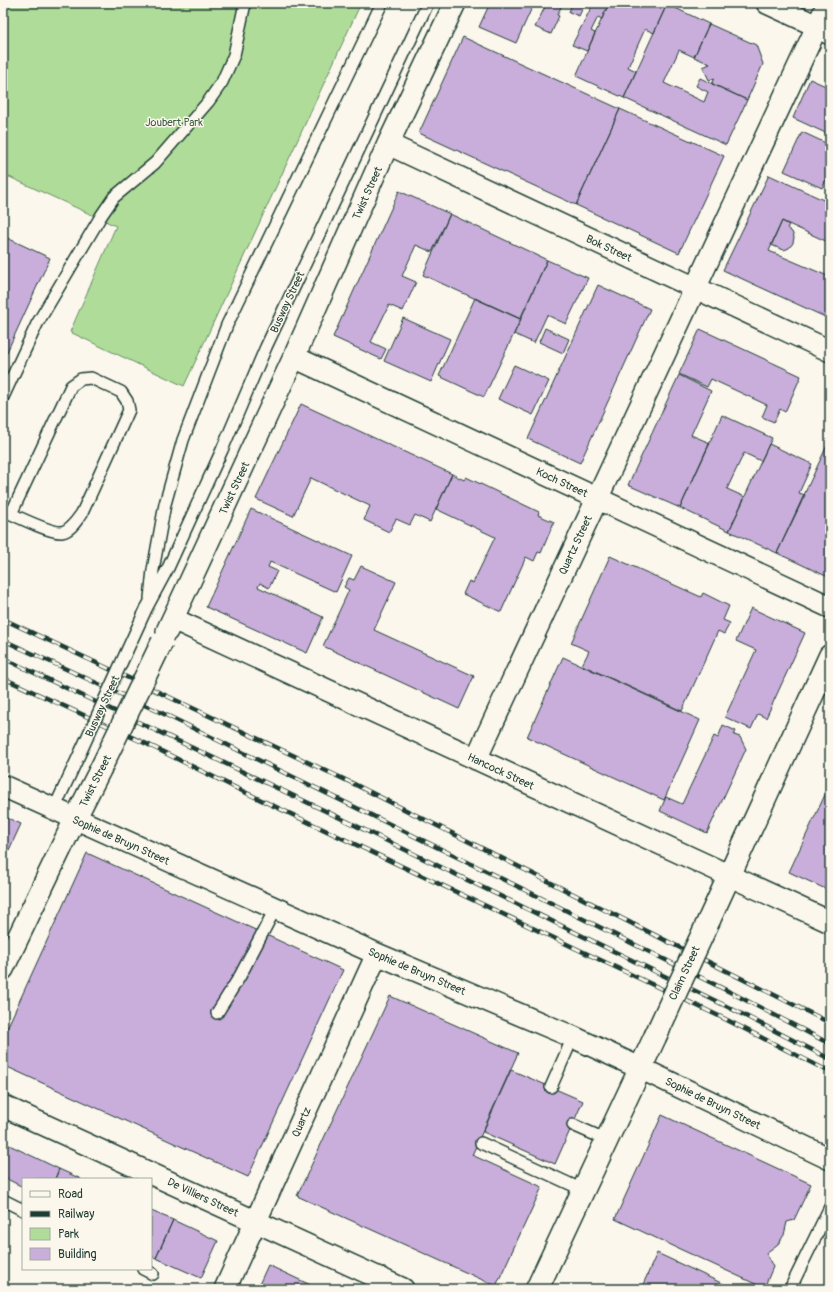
<svg xmlns="http://www.w3.org/2000/svg" width="833" height="1292" viewBox="0 0 833 1292" font-family="Pangolin,sans-serif">
	<style>
		.green { fill: #b0dc9a; stroke: #688c67 }
		.building { fill: #c9aedc; stroke: #1f3d34 }
		.lines { fill: none; stroke-linecap: round; stroke-linejoin: round }
		.service-casing { stroke: #1f3d34; stroke-width: 14 }
		.minor-casing { stroke: #1f3d34; stroke-width: 24 }
		.tertiary-casing { stroke: #1f3d34; stroke-width: 25 }
		.service { stroke: #fbf7ec; stroke-width: 11 }
		.minor { stroke: #fbf7ec; stroke-width: 21 }
		.tertiary { stroke: #fbf7ec; stroke-width: 22 }
		.rail-casing { stroke: #1f3d34; stroke-width: 4.5 }
		.rail { stroke: #fbf7ec; stroke-width: 3; stroke-dasharray: 9; stroke-linecap: butt }
		.service-bridge-casing { stroke: #1f3d34; stroke-width: 14; stroke-linecap: butt }
		.minor-bridge-casing { stroke: #1f3d34; stroke-width: 24; stroke-linecap: butt }
		.tertiary-bridge-casing { stroke: #1f3d34; stroke-width: 25; stroke-linecap: butt }
		.service-bridge { stroke: #fbf7ec; stroke-width: 11 }
		.minor-bridge { stroke: #fbf7ec; stroke-width: 21 }
		.tertiary-bridge { stroke: #fbf7ec; stroke-width: 22 }
		.labels { text-anchor: middle; stroke-width: 3; stroke-linejoin: round; paint-order: stroke }
		.park-label { font-size: 11px; fill: #3c5d48; stroke: #fbf7ec }
		.street-label { font-size: 11px; fill: #1f3d34; stroke: #fbf7ec }
	</style>
	<rect width="100%" height="100%" fill="#fbf7ec"/>
	<filter id="ink" filterUnits="userSpaceOnUse"><feTurbulence type="fractalNoise" baseFrequency=".025" numOctaves="2"/><feDisplacementMap in="SourceGraphic" scale="8" xChannelSelector="R" yChannelSelector="G"/><feConvolveMatrix kernelMatrix="1 2 1 2 8 2 1 2 1" color-interpolation-filters="sRGB"/></filter>
	<g filter="url(#ink)">
		<path class="green" d="M3,3H361L184,386L70,332L116,226L3,174Z"/>
		<path class="building" d="M490,3H534L516,43L479,27Z
			M547,3H563L557,15L559,16L551,34L535,27Z
			M571,3H585L579,16L569,12L572,4Z
			M590,3H609L602,19L598,17L591,31L595,33L587,51L572,45L593,4Z
			M609,3H664L667,4L654,33L645,29L628,67L636,71L624,98L576,76Z
			M667,4L709,24L694,57L679,50L664,83L704,102L708,92L696,86L700,78L747,100L726,145L624,98Z
			M709,24L756,45L763,64L747,100L712,84L715,78L709,80L703,67L710,64L694,57Z
			M463,37L620,109L576,205L419,133Z
			M810,79L830,88V135L793,118Z
			M620,109L724,156L679,253L576,205Z
			M802,132L830,145V172L822,188L784,171Z
			M769,175L830,203V243L782,221L769,251L830,277V308L825,317L723,270Z
			M399,191L450,214L432,252L416,245L402,276L416,282L403,311L389,305L371,342L386,349L381,359L333,337Z
			M450,214L547,260L520,319L423,275Z
			M782,221L789,225L787,228L792,232L794,237L793,243L789,248L784,250L771,245Z
			M3,236L50,258L6,354L3,353Z
			M547,260L588,278L566,324L547,315L534,343L514,334Z
			M598,285L650,309L580,463L528,439Z
			M475,298L521,319L484,397L439,376Z
			M403,318L450,339L431,382L384,361Z
			M545,328L569,339L563,353L539,342Z
			M700,329L801,376L785,412L780,409L774,422L762,417L767,405L711,379L707,387L679,374Z
			M514,365L549,381L533,415L498,399Z
			M679,375L711,391L691,435L710,443L680,508L628,485Z
			M301,404L452,474L430,522L415,515L410,525L396,519L389,532L364,520L370,506L311,478L293,516L256,499Z
			M722,415L772,438L761,461L744,453L727,489L745,497L729,531L680,508Z
			M830,439V573L828,577L777,553Z
			M769,444L812,464L799,493L805,495L777,553L729,531Z
			M452,474L464,480L466,477L539,512L538,515L554,522L541,553L538,552L534,561L526,557L501,612L463,594L469,581L473,583L495,537L436,509Z
			M251,509L352,556L336,592L270,562L268,567L277,571L269,588L260,583L258,587L323,617L307,653L206,607Z
			M610,556L701,597L703,593L729,606L723,620L730,623L724,634L718,631L682,711L582,665L589,651L571,643Z
			M361,566L396,582L374,630L474,676L459,709L323,646L349,590L344,587L349,578L354,580Z
			M751,608L805,633L766,718L758,714L751,729L725,717L756,650L736,641Z
			M563,657L700,720L664,800L527,737Z
			M723,725L736,731L734,735L740,737L746,749L707,833L660,811L666,797L682,804L714,736L718,738Z
			M830,784V891L789,872Z
			M3,816L21,824L3,863Z
			M87,853L343,970L248,1177L3,1065V1037Z
			M390,996L518,1053L472,1155L542,1187L496,1286L297,1196Z
			M511,1070L583,1101L555,1164L483,1132Z
			M662,1115L811,1184L794,1220L787,1222L784,1235L778,1244L766,1253L773,1267L764,1288L615,1219Z
			M3,1142L59,1169L55,1179H23V1187L3,1177Z
			M59,1169L81,1179H55Z
			M151,1211L173,1220L156,1258L151,1256Z
			M173,1220L218,1241L201,1278L156,1258Z
			M657,1253L734,1289H641Z
			M268,1265L319,1289H257Z"/>
		<g class="lines">
			<g class="service-casing">
				<path id="service" d="M3,397L37,324L101,216L114,197L155,163L208,102L222,82L234,55L245,3
					M3,510C16,516 50,533 62,532C71,530 77,520 82,513L129,410L127,401L121,392L91,378L81,379L71,386L11,514
					M150,598L153,570L165,504L183,440L227,325L382,3
					M146,609L168,568L222,450L266,347L428,3
					M54,809L81,751
					M217,1013L240,976L275,909
					M551,1087L573,1037
					M573,1125L607,1140
					M481,1143L583,1190
					M3,1200L23,1210
					M143,1269L153,1274
					M790,1289L830,1207"/>
			</g>
			<g class="minor-casing">
				<path id="minor" d="M767,3L817,26L830,34
					M388,144L830,351
					M294,357L830,607
					M173,619L830,922
					M167,631L294,357L388,144L455,3
					M476,759L828,3
					M3,786L377,954L573,1037L640,1068L830,1159
					M3,969L75,819L100,770
					M3,1106L403,1289
					M225,1289L377,954"/>
			</g>
			<g class="tertiary-casing">
				<path id="tertiary" d="M709,920L830,656
					M537,1289L655,1037"/>
			</g>
			<use href="#service" class="service"/>
			<use href="#minor" class="minor"/>
			<use href="#tertiary" class="tertiary"/>
			<g class="rail-casing">
				<path id="rail" d="M3,619L352,783L830,1023
					M3,640L164,714L531,893L732,993L830,1044
					M3,658L336,816L726,1006L830,1059
					M3,678L149,745L238,789L721,1017L830,1072"/>
			</g>
			<use href="#rail" class="rail"/>
			<g class="service-bridge-casing">
				<path id="service-bridge" d="M81,751L146,609"/>
			</g>
			<g class="minor-bridge-casing">
				<path id="minor-bridge" d="M100,770L162,642"/>
			</g>
			<g class="tertiary-bridge-casing">
				<path id="tertiary-bridge" d="M655,1037L709,920"/>
			</g>
			<use href="#service-bridge" class="service-bridge"/>
			<use href="#minor-bridge" class="minor-bridge"/>
			<use href="#tertiary-bridge" class="tertiary-bridge"/>
		</g>
	</g>
	<g class="labels">
		<g class="park-label">
			<text x="174" y="126">Joubert Park</text>
		</g>
		<g class="street-label">
			<text transform="translate(367 193) rotate(-66)" y="4">Twist Street</text>
			<text transform="translate(609 248) rotate(25)" y="4">Bok Street</text>
			<text transform="translate(287 302) rotate(-65)" y="4">Busway Street</text>
			<text transform="translate(562 482) rotate(25)" y="4">Koch Street</text>
			<text transform="translate(234 488) rotate(-65)" y="4">Twist Street</text>
			<text transform="translate(575 545) rotate(-65)" y="4">Quartz Street</text>
			<text transform="translate(102 706) rotate(-65)" y="4">Busway Street</text>
			<text transform="translate(501 771) rotate(25)" y="4">Hancock Street</text>
			<text transform="translate(95 781) rotate(-63)" y="4">Twist Street</text>
			<text transform="translate(121 840) rotate(24)" y="4">Sophie de Bruyn Street</text>
			<text transform="translate(417 971) rotate(23)" y="4">Sophie de Bruyn Street</text>
			<text transform="translate(684 973) rotate(-65)" y="4">Claim Street</text>
			<text transform="translate(713 1103) rotate(26)" y="4">Sophie de Bruyn Street</text>
			<text transform="translate(301 1122) rotate(-66)" y="4">Quartz</text>
			<text transform="translate(203 1197) rotate(25)" y="4">De Villiers Street</text>
		</g>
	</g>
	<rect width="833" height="1292" fill="none" stroke="#fbf7ec" stroke-width="16"/>
	<rect x="8" y="8" width="817" height="1276" fill="none" stroke="#1f3d34" stroke-width="1.5" filter="url(#ink)"/>
	<rect x="22" y="1178" width="130" height="92" fill="#fbf7ec" stroke="#a3ada2"/>
	<rect x="30" y="1191" width="20" height="6" fill="#fbf7ec" stroke="#a3ada2"/>
	<text x="58" y="1198" font-size="12" fill="#1f3d34">Road</text>
	<rect x="30" y="1211" width="20" height="6" fill="#1f3d34" stroke="#a3ada2"/>
	<text x="58" y="1218" font-size="12" fill="#1f3d34">Railway</text>
	<rect x="30" y="1228" width="20" height="12" fill="#b0dc9a" stroke="#a3ada2"/>
	<text x="58" y="1238" font-size="12" fill="#1f3d34">Park</text>
	<rect x="30" y="1248" width="20" height="12" fill="#c9aedc" stroke="#a3ada2"/>
	<text x="58" y="1258" font-size="12" fill="#1f3d34">Building</text>
</svg>
